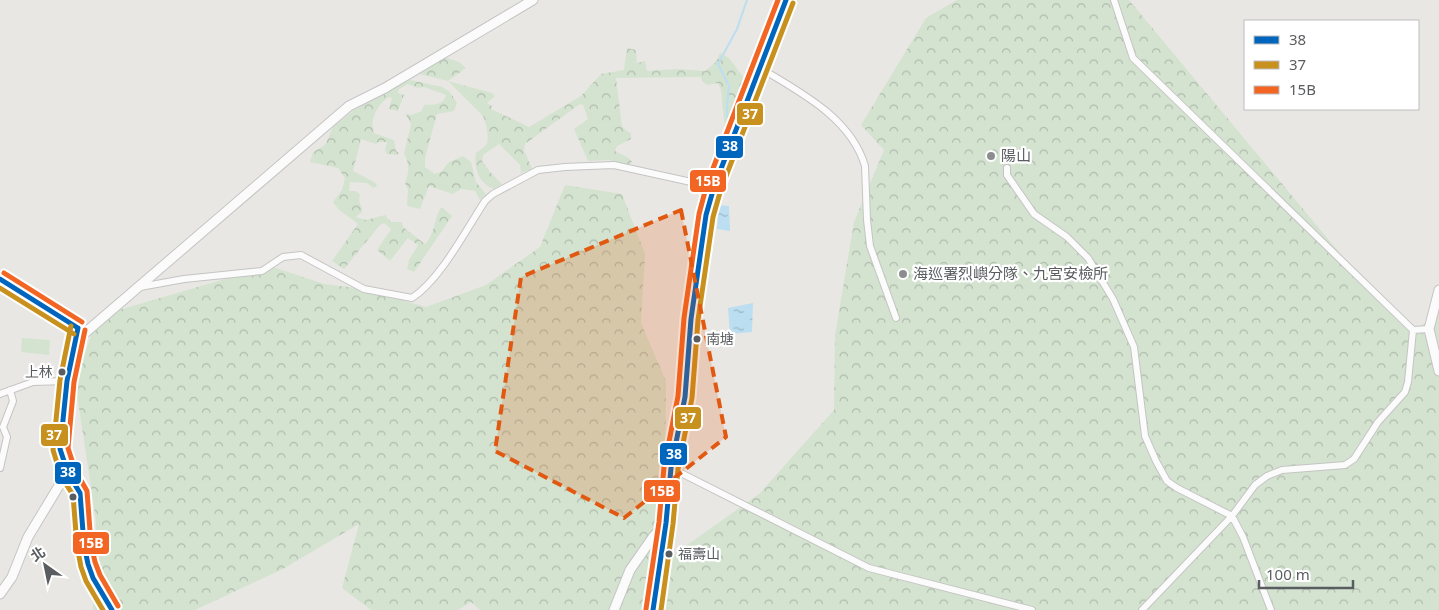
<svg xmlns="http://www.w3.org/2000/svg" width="1439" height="610" viewBox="0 0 1439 610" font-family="'Noto Sans','Noto Sans TC',sans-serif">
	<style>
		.forest { fill: url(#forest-crowns) }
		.garden { fill: #d4e3d0 }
		.water { fill: url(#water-ripples) }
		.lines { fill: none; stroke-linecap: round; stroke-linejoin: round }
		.stream { stroke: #bbdef0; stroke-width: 2 }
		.street-casing { stroke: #c5c4c4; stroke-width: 8 }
		.secondary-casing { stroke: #c5c5c5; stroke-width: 11 }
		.street { stroke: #fcfbfb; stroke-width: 6 }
		.secondary { stroke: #fcfbfb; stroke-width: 9 }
		.bus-1-casing { stroke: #fff; stroke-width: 9 }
		.bus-2-casing { stroke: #fff; stroke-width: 9 }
		.bus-3-casing { stroke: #fff; stroke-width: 9 }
		.bus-1 { stroke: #0065bd; stroke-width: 5 }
		.bus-2 { stroke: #c8901d; stroke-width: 5 }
		.bus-3 { stroke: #f26522; stroke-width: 5 }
		.marked { fill: #e15910; fill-opacity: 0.2; stroke: #e15910; stroke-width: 4; stroke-dasharray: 10 6; stroke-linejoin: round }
		.poi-dot { fill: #8c8d8e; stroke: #fff; stroke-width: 2 }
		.bus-dot { fill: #5a5d60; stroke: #fff; stroke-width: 2 }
		.labels { text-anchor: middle; stroke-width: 4.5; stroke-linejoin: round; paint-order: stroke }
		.bus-label { font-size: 14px; fill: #5a5d60; stroke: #fff; text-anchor: start }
		.poi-label { font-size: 15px; fill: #5a5d60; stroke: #fff; text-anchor: start }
		.line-badge { stroke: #fff; stroke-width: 2 }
		.badge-label { font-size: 14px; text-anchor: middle; font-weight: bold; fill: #fff }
	</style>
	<defs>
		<pattern id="forest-crowns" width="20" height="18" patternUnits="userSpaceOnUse" patternTransform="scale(1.25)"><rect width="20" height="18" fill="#d4e3d0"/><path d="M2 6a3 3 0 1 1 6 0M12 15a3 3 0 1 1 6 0" fill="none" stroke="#afbbac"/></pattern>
		<pattern id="water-ripples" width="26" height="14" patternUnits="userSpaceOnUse" patternTransform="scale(1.25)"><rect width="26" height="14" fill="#bbdef0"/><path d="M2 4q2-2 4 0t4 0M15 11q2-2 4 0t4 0" fill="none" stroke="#9bb7c6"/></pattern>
	</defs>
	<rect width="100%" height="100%" fill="#e9e7e3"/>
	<path class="forest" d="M957,0H1129L1358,275L1413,330L1432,319L1439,308V610H666L673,555L759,494L834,410L835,335L854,222L884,150L861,125L926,18Z
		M627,48L636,50L637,63L645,61L647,71L677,69L705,71L716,62L720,53L729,58L744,78L751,77L713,179L710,180L725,129L721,90L718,83L707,85L702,81L701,77L616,78L622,126L627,131L631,133V139L617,146L615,151L629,158L632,162L628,165L609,160L588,161L574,129L588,119L583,105L580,104L525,144L524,150L532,169L521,173L520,165L499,144L483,155L482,161L490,172L502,184L494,189C479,184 473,167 476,153C479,150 484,148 486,145C490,139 486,122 483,116L448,81L420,74V71L444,57L459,62L466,68L448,81L492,93L495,96L487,103L492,106L491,109L529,127L581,96L601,74L624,70Z
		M410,80L442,87L450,92L457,103L454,111L437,114L425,158V167L435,174L441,172L449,162L463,156L471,162L476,182L486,194L480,200L475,191L461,189L453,194L429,186L420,209L408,206L407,204L408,190L405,183C409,173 410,164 404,154L411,124L405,113L411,115L422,111L424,105C434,104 443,106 446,95L424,87L418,88L408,84L398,90V93L404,95L398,111L389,109L392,98L389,97C378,104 369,119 374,133L394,140L396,151L399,153L397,155L387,154L385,150L387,142H378L376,144L361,139L353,171L374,182L377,185L376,187L373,188L367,183L350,182L349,191H355L360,194L359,201L362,208V212L356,217L366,220L385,215L391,222H402L403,227L425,244C435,234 434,219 440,209L442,207L452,216L414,272L407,269L409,260L418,245L408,238L390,261L377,250L391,229L384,223L380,225L344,269L332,261L358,224L338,209L333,202L342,190L345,178L338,168L310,162L313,152L325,145L333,127L354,110L404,81Z
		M565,185L622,194L645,254L641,323L666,381L665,483L656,587L650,610H480L471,602L458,610H371L342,588L359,524L283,569L195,610H93L96,521L75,381L98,316L270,266L324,284L364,289L426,307L486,285L540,247Z"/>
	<path class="garden" d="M22,338L50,340L49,355L21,352Z"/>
	<path class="water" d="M719,205L729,206L730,231L717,229Z
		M753,303L752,332L730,334L728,308Z"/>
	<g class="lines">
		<path class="stream" d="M726,144L728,131L727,106L729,86L718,64L737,29L747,0"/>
		<g class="street-casing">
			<path id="street" d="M1114,0L1133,58L1413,330L1429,329
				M760,68C800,92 851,118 865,166L867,220L870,246L896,318
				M1007,168V175L1034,214L1067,237L1088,258L1113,299L1134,347L1145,436L1156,461L1167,481L1177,488L1232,516L1243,537L1271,610
				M140,287L184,279L262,271L283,257L301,255L364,289L412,298C440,280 466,230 485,201L493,194L538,170L565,167L614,165L714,187
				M0,394L33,382L67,381
				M0,468L7,437L3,427L13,401L10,390
				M671,468L869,568L1032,610
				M1142,610L1232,516L1255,485L1267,476L1282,470L1345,465L1354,459L1378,422L1405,392L1408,382L1413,330"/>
		</g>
		<g class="secondary-casing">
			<path id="secondary" d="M0,279L86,332L349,106L385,88L533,0
				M1439,290L1429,329L1439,371
				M78,328L67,381L60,449L68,473L80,493L84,545L88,564L93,578L112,610
				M0,594L12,577L28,537L63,479L68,473
				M614,610L630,570L653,537L666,523
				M653,610L666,523L671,468L685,397L691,319L706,215L714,187L786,0"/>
		</g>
		<use href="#street" class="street"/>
		<use href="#secondary" class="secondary"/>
		<g class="bus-1-casing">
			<path id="bus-1" d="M0,279L78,328
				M78,328L67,381L60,449L68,473L80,493L84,545L88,564L93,578L112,610
				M653,610L666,523L671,468L685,397L691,319L706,215L714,187L786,0"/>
		</g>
		<g class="bus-2-casing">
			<path id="bus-2" d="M0,288L74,334
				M71,326L60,380L53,450L61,476L73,495L77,546L81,567L86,581L103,610
				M661,610L673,524L678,469L692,398L698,320L713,217L721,189L793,3"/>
		</g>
		<g class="bus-3-casing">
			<path id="bus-3" d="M4,273L82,322
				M85,330L74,382L68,448L75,470L87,491L91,544L95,562L100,575L118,606
				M646,609L659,522L664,467L678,396L684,318L699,214L707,184L778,0"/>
		</g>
		<use href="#bus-1" class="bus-1"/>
		<use href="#bus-2" class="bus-2"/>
		<use href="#bus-3" class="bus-3"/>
	</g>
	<path class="marked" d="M681,210L726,437L624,518L495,451L521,277Z"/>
	<g class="poi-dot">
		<circle cx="991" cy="156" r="5"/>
		<circle cx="903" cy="274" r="5"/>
	</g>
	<g class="bus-dot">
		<circle cx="697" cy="339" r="4.5"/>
		<circle cx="62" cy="372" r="4.5"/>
		<circle cx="73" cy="497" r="4.5"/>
		<circle cx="669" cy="554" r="4.5"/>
	</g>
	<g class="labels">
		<g class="bus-label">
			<text x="706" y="344">南塘</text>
			<text x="53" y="377" text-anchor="end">上林</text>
			<text x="678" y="559">福壽山</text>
		</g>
		<g class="poi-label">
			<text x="1001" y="161">陽山</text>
			<text x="913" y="279">海巡署烈嶼分隊、九宮安檢所</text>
		</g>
	</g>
	<g class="line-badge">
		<rect x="736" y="102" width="28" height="24" rx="5" fill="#c8901d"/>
		<rect x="715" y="135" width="29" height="24" rx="5" fill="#0065bd"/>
		<rect x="689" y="169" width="38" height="24" rx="5" fill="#f26522"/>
		<rect x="674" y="406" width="28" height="24" rx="5" fill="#c8901d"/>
		<rect x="40" y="423" width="29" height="24" rx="5" fill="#c8901d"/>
		<rect x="659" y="442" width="29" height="24" rx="5" fill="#0065bd"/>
		<rect x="54" y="461" width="28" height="24" rx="5" fill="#0065bd"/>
		<rect x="643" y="479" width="38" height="24" rx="5" fill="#f26522"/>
		<rect x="72" y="531" width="38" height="24" rx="5" fill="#f26522"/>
	</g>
	<g class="badge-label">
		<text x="750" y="119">37</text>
		<text x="730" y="151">38</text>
		<text x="708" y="186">15B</text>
		<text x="688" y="423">37</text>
		<text x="54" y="440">37</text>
		<text x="674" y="459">38</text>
		<text x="68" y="477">38</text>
		<text x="662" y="496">15B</text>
		<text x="91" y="548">15B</text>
	</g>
	<rect x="1244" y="20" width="175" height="90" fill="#ffffff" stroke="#bdbebf"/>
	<rect x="1254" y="36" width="25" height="8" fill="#0065bd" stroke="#bdbebf"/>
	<text x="1289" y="45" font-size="15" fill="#5a5d60">38</text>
	<rect x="1254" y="61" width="25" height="8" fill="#c8901d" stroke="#bdbebf"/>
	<text x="1289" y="70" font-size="15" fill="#5a5d60">37</text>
	<rect x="1254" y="86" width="25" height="8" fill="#f26522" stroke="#bdbebf"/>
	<text x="1289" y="95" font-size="15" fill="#5a5d60">15B</text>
	<g transform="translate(45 565) rotate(327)" stroke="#ffffff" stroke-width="4" paint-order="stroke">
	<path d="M0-4L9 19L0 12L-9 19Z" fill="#5a5d60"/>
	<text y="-8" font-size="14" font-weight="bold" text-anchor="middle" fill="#5a5d60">北</text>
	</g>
	<path d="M1259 580v8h94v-8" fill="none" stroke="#5a5d60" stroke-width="2.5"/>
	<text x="1266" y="580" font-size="15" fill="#5a5d60" stroke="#ffffff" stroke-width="4" paint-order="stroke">100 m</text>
</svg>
